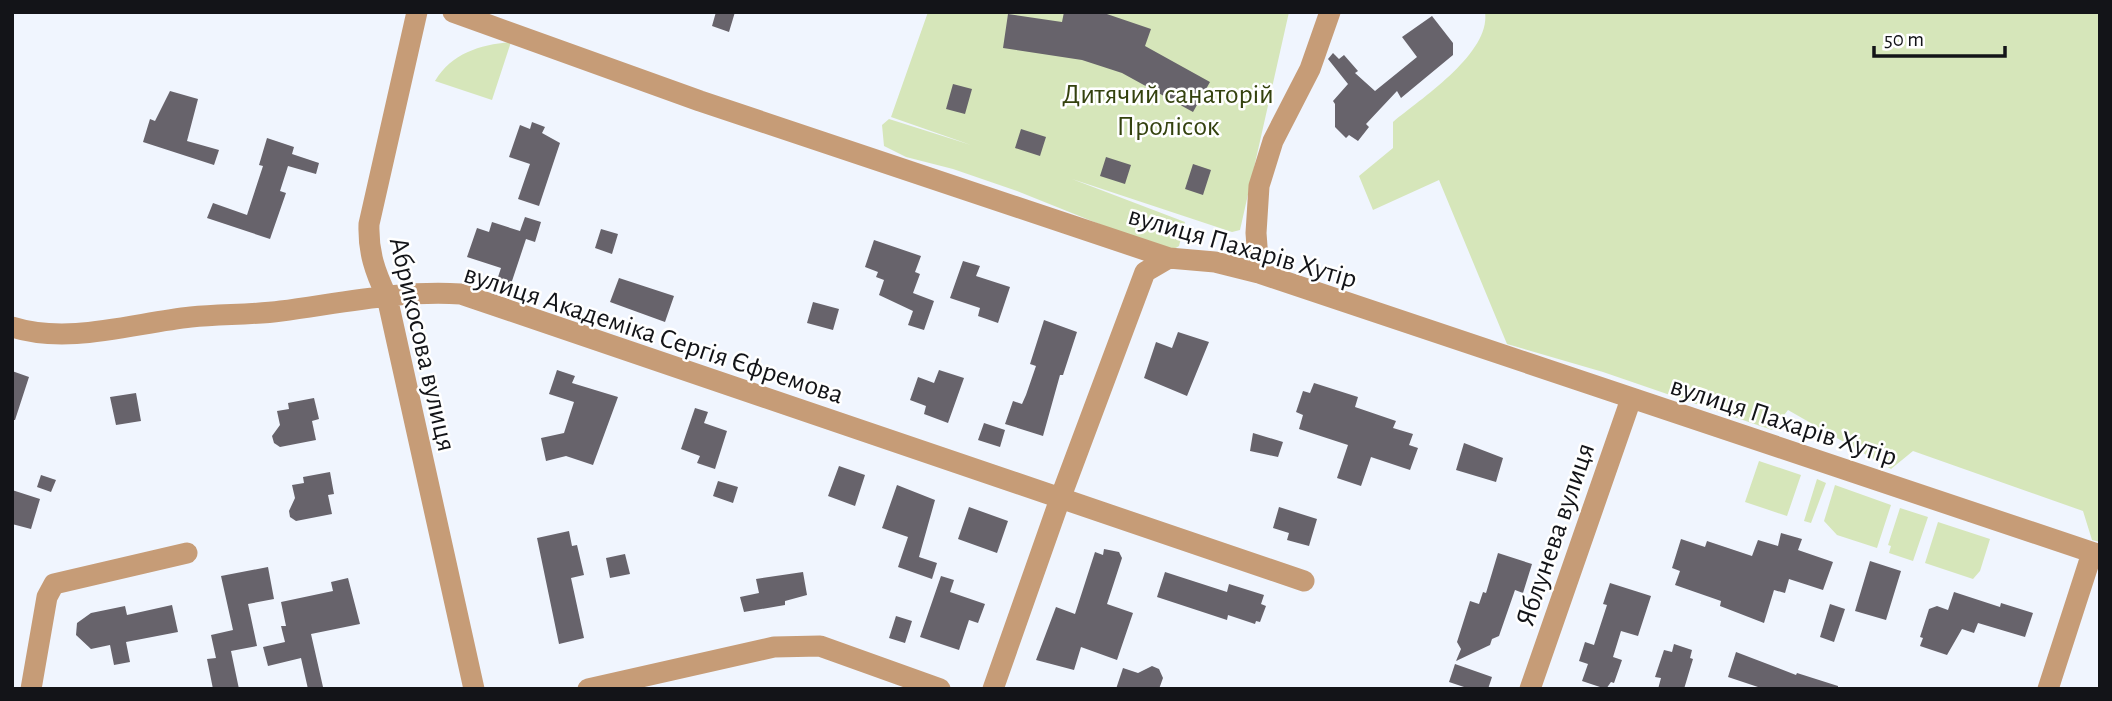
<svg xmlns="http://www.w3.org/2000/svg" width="2112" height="701" viewBox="0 0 2112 701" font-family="'Alegreya Sans',sans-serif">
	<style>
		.green { fill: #d6e6ba }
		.building { fill: #67636b }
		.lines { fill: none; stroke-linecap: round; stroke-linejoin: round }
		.minor { stroke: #c69c77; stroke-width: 21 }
		.labels { text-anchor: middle; stroke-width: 5; stroke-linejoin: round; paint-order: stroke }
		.park-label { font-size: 28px; fill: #34420e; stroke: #fff }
		.street-label { font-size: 28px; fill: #131418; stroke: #fff }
	</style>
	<rect width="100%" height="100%" fill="#f0f5fe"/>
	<path class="green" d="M928,12H1289L1240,230L1232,232L1072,179L1185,222L1179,246L1169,252L1017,191L953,169L906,157L884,146L882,125L889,119L971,145L891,117Z
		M1485,12H2100V542L2092,540L2083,511L1913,451L1891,469L1788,410L1772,430L1603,372L1507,344L1439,180L1373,210L1359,176L1393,148V122C1422,98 1491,53 1485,12Z
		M511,42L492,100L435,81C452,53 480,45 511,42Z
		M1759,461L1801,475L1787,516L1745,502Z
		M1817,479L1826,483L1811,523L1804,521Z
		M1835,485L1891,505L1877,548L1837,535L1824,521Z
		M1900,508L1928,517L1913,561L1889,553L1891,546L1888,545Z
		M1938,522L1990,539L1980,571L1973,579L1925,563Z"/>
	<path class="building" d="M716,12H735L729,32L712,26Z
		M1064,12H1101L1151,29L1145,46L1210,82L1193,112L1122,73L1082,60L1003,48L1008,14L1062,22Z
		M1432,16L1453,43V55L1401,98L1397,91L1366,124L1369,127L1358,141L1349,135L1346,138L1335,127V104L1333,101L1348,84L1328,59L1333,53L1339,59L1344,55L1358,71L1355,73L1375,91L1417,57L1402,37Z
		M953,84L972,89L965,114L946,109Z
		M170,91L198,99L187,141L219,150L214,165L143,142L150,119L155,121Z
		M532,122L545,127L542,133L560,143L539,206L518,199L530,164L509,157L520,125L530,129Z
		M1021,129L1046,137L1040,156L1015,148Z
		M267,138L294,147L292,154L319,163L316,174L288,166L280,191L286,193L270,239L207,218L213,203L247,215L263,166L259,165Z
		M1106,157L1131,165L1125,184L1100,176Z
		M1193,164L1211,170L1203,195L1185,189Z
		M525,217L541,222L535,242L526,239L510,287L496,283L501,268L467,257L477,228L489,232L492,222L520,231Z
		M601,229L618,234L612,254L595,248Z
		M874,240L921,256L915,272L920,274L913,293L934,301L924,330L908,325L913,311L879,295L884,280L876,277L878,272L865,267Z
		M963,261L980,266L976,276L1010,287L998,323L978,316L980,308L950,298Z
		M619,278L674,296L665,322L610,302Z
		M813,302L839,309L833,330L807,323Z
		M1044,320L1077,332L1063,375H1060L1043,436L1005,424L1013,401L1022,404L1026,395L1036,366L1030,364Z
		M1178,332L1209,342L1187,396L1144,378L1156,342L1172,348Z
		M557,370L575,376L572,383L618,397L593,465L566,456L546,461L541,438L564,433L574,402L549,394Z
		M939,370L964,378L948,423L924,414L926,406L910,400L918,377L934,383Z
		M12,371L29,377L15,420H12Z
		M1314,383L1358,397L1355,407L1396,421L1393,428L1413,434L1409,445L1418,448L1410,470L1371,457L1361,486L1337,478L1348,445L1299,429L1303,415L1296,412L1303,391L1310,393Z
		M136,393L141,421L116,425L110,397Z
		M314,398L319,419L312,421L316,440L280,447L274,443L272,436L280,425L277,411L289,409L288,403Z
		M695,408L708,412L704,423L727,431L715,469L697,463L700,456L681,449Z
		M984,423L1005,430L1000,447L978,440Z
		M1253,433L1283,442L1278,457L1250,451Z
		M1464,443L1503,458L1496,482L1456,470Z
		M839,466L865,475L855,506L828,496Z
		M330,472L334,494L328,495L332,514L296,521L290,517L289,511L295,498L292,485L304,483L303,477Z
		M41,475L56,480L51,492L37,487Z
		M718,481L738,487L733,503L713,496Z
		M897,485L935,500L919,557L937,563L932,579L898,567L908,537L882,528Z
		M12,490L40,499L31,529L12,524Z
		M969,507L1008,521L997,553L958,539Z
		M1279,507L1317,519L1309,546L1287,540L1289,533L1273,528Z
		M569,531L572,546L577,545L584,575L571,578L584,638L559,644L537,538Z
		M1781,533L1802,539L1798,550L1833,562L1823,590L1789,579L1785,593L1774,590L1764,623L1720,606L1721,601L1675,585L1680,571L1672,568L1681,539L1705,547L1707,541L1752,556L1758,540L1778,546Z
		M1104,549L1119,552L1122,558L1107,604L1133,613L1117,660L1081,647L1074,670L1036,660L1056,607L1075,614L1095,552L1103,555Z
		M1498,553L1532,564L1523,593L1515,590L1499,636L1492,639L1490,645L1456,661L1461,649L1457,642L1470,601L1479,604L1483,592L1486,593Z
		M625,554L630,574L610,578L606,558Z
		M1870,561L1901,571L1886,620L1855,611Z
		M268,567L274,599L248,604L257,646L231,651L239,689H213L207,659L216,658L211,635L233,630L221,576Z
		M803,572L807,595L785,601V605L744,612L740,597L759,593L756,579Z
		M1165,572L1227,592L1229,584L1264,595L1261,604L1266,606L1260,622L1256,621L1255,624L1228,615L1227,620L1157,597Z
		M941,576L954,580L950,592L985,604L978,623L969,620L959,650L920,637Z
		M348,578L360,624L311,634L323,687L308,689L301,658L268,666L263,647L285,642L281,626H286L281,602L333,591L331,582Z
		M1610,583L1651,596L1638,636L1621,631L1613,657L1622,660L1614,683L1611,682L1606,689L1582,681L1588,664L1579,661L1585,642L1594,645L1607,605L1603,604Z
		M1954,592L2000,607L2001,603L2033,613L2025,637L1978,623L1974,633L1962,629L1947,655L1920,646L1923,638L1920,637L1929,609L1937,606L1948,610Z
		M1830,604L1845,609L1834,642L1820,637Z
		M172,605L178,632L126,642L130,662L114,665L110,645L91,649L76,635L77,623L91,613L125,606L127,615Z
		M896,616L912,621L905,643L889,638Z
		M1674,644L1692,650L1690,658L1693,659L1684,689H1658L1661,678L1655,677L1664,650L1672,652Z
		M1736,652L1796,675L1797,673L1838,686V689H1764L1728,677Z
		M1455,664L1492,677L1488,689H1470L1449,682Z
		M1152,666L1159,669L1163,678L1159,689H1116L1123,668L1138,673Z"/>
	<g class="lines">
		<path class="minor" d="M417,12L369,224C368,252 375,272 387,297L474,689
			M453,12L700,101L1169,258L1215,262L1259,273L2100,555
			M1259,273L1256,233L1259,186L1273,141L1310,69L1330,12
			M12,327C69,345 134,323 191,317C221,314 252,315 281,311C341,303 401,290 461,294L1304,581
			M31,689L47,597L54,584L187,553
			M588,689L774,647L820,646L940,689
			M993,689L1060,499L1145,272L1169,258
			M1530,689L1631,399
			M2048,689L2092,553"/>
	</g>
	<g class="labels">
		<g class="park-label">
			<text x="1168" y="103">Дитячий санаторій<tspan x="1168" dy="32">Пролісок</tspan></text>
		</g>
		<g class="street-label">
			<text transform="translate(1243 246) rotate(16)" y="10">вулиця Пахарів Хутір</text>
			<text transform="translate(654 333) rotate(18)" y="10">вулиця Академіка Сергія Єфремова</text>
			<text transform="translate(424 344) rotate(77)" y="10">Абрикосова вулиця</text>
			<text transform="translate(1784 420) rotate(18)" y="10">вулиця Пахарів Хутір</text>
			<text transform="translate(1554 534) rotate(-71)" y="10">Яблунева вулиця</text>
		</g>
	</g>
	<rect width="2112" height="701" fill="none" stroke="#131418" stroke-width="28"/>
	<path d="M1874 46v10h131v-10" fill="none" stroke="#131418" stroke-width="3.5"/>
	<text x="1884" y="46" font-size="21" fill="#131418" stroke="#ffffff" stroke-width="5" paint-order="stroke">50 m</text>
</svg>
